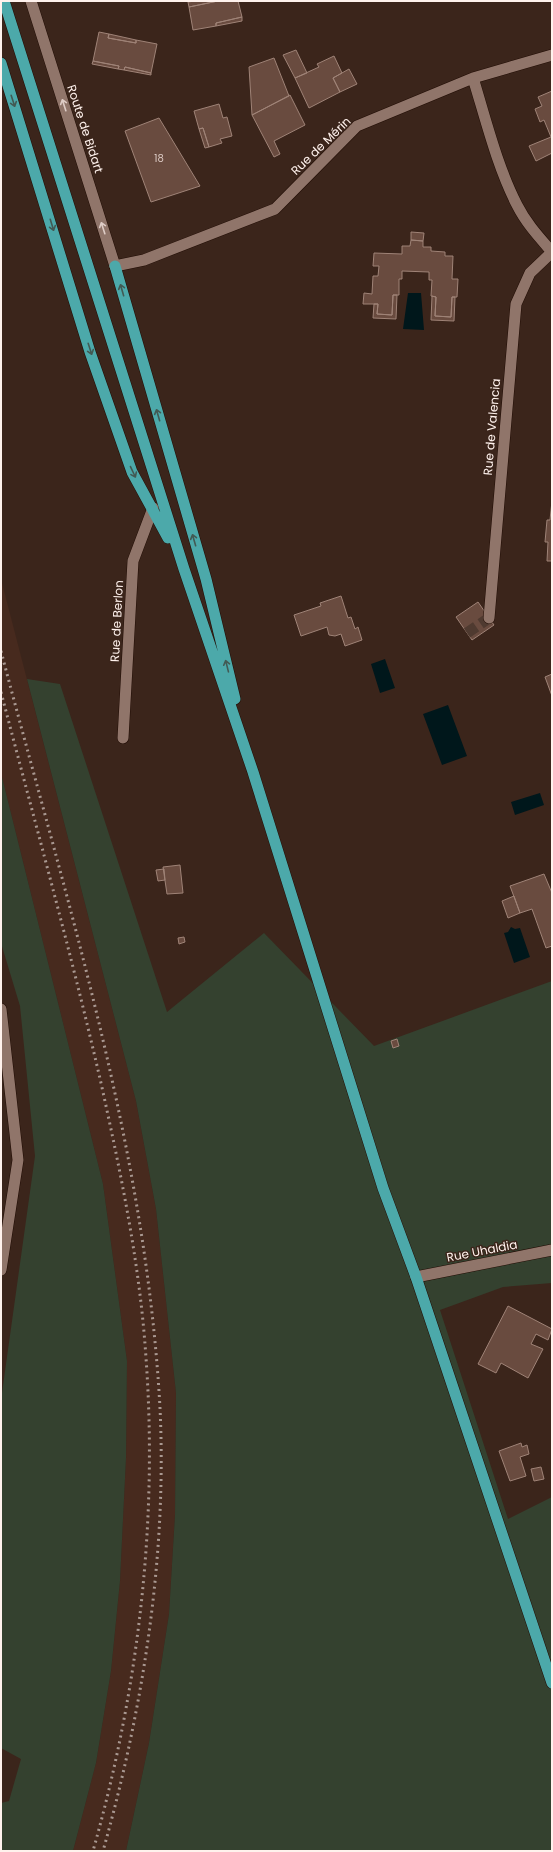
<svg xmlns="http://www.w3.org/2000/svg" width="553" height="1852" viewBox="0 0 553 1852" font-family="Poppins,sans-serif">
	<style>
		.built { fill: #472a1e }
		.green { fill: #34412f }
		.water { fill: #00171b }
		.building { fill: #694b3f; stroke: #9f8377 }
		.lines { fill: none; stroke-linecap: round; stroke-linejoin: round }
		.minor-tunnel { stroke: #4f3a30; stroke-width: 11; stroke-dasharray: 11 5.5; stroke-linecap: butt }
		.minor-casing { stroke: #210d05; stroke-width: 12 }
		.secondary-casing { stroke: #210d05; stroke-width: 12 }
		.primary-casing { stroke: #210d05; stroke-width: 12 }
		.minor { stroke: #90756a; stroke-width: 11 }
		.secondary { stroke: #90756a; stroke-width: 11 }
		.primary { stroke: #4ca9aa; stroke-width: 11 }
		.rail { stroke: #a99891; stroke-width: 3; stroke-dasharray: 2 4; stroke-linecap: butt }
		.oneway { stroke: #425a54 }
		.oneway2 { stroke: #deccc6 }
		.labels { text-anchor: middle; stroke-width: 3; stroke-linejoin: round; paint-order: stroke }
		.number-label { font-size: 10px; fill: #dac8c2 }
		.street-label { font-size: 12px; fill: #fff2ed; stroke: #3b251b }
	</style>
	<rect width="100%" height="100%" fill="#3b251b"/>
	<path class="built" d="M1,579L136,1101L156,1209L176,1393L175,1515L169,1614L149,1743L126,1851H73L96,1763L111,1671L120,1581L126,1458L127,1361L103,1184L1,773Z"/>
	<path class="green" d="M27,679L60,684L167,1012L264,933L374,1046L552,981V1283L503,1287L440,1310L508,1519L552,1497V1851H126L149,1743L169,1614L175,1515L176,1393L156,1209L136,1101Z
		M1,773L103,1184L127,1361L126,1458L120,1581L111,1671L96,1763L73,1851H1V1803L9,1801L21,1759L1,1748V1400L35,1156L20,1006L1,943Z"/>
	<path class="water" d="M408,293H421L424,330L403,329Z
		M385,659L395,688L380,693L371,664Z
		M448,705L467,756L442,765L423,714Z
		M540,793L544,805L515,815L511,802Z
		M511,927L515,929L520,928L530,957L514,963L504,933L508,932Z"/>
	<path class="building" d="M195,1H218L189,7L188,2Z
		M218,1H238L242,17L216,23V26L193,30L189,7Z
		M242,17V21L216,26V23Z
		M99,32L109,34L108,38L136,43V40L157,44L151,73L125,67L124,70L118,69L119,66L93,61Z
		M109,34L136,40V43L108,38Z
		M296,50L307,73L295,78L283,55Z
		M334,56L342,73L333,78L340,92L309,108L295,78L319,67L317,64Z
		M274,58L289,96L252,115L249,67Z
		M93,61L119,66L118,69L92,64Z
		M125,67L151,73V75L124,70Z
		M349,69L357,84L340,92L333,78Z
		M552,91V153L536,161L529,146L551,137L544,120L540,122L535,109L542,106L538,97Z
		M290,95L305,125L274,141L280,154L274,157L252,115Z
		M219,104L223,118L227,117L232,136L220,139L222,143L209,147L203,128L199,129L194,111Z
		M159,118L200,186L151,202L125,131Z
		M203,128L209,147L205,148L199,129Z
		M411,232L424,233L423,241L411,240Z
		M411,240L423,241V247H431V251L445,252V256H453L452,279H458L457,297H452L451,317L435,316L436,297L431,296L432,280H429V272L402,271V279H399V295H393L392,315L377,314L378,304H363L364,293L372,294L373,276H378L379,266H373L374,253L402,254V246H410Z
		M393,295H397L396,319L373,318L374,304H378L377,314L392,315Z
		M432,296L436,297L435,316L451,317L452,297H455L454,321L431,320Z
		M552,501V561H547L548,542H545L547,520H550Z
		M341,596L348,618L351,617L355,629L358,627L362,640L345,646L341,634L335,636L329,635L327,627L301,636L294,615L321,606L320,603Z
		M478,602L494,625L472,640L456,617Z
		M552,674V696L545,677Z
		M180,865L183,893L167,894L163,867Z
		M164,869L165,880L158,881L156,870Z
		M544,874L552,893V946L546,948L532,909L520,913L510,886Z
		M514,896L520,913L508,918L502,901Z
		M184,937L185,942L179,944L178,938Z
		M397,1039L399,1046L393,1048L391,1041Z
		M508,1306L552,1329L548,1340L536,1334L531,1344L543,1349L528,1378L501,1363L496,1373L478,1364Z
		M521,1443L522,1447L527,1445L529,1454L520,1457L526,1476L510,1481L499,1451Z
		M541,1467L544,1479L534,1481L531,1469Z"/>
	<g class="lines">
		<path class="minor-tunnel" d="M467,633L489,618"/>
		<g class="minor-casing">
			<path id="minor" d="M473,78C486,120 497,166 517,205C526,223 539,237 552,252
				M115,266L144,260L275,209L357,126L473,78L552,55
				M489,618L516,304L530,273L552,252
				M123,738L133,561L153,508
				M1,1009L18,1160L1,1270
				M416,1277L552,1250"/>
		</g>
		<g class="secondary-casing">
			<path id="secondary" d="M31,1L115,266"/>
		</g>
		<g class="primary-casing">
			<path id="primary" d="M4,1L184,569L253,772L383,1188L416,1277L552,1683
				M1,63L90,352L132,472L168,538
				M115,266L206,579L235,699"/>
		</g>
		<use href="#minor" class="minor"/>
		<use href="#secondary" class="secondary"/>
		<use href="#primary" class="primary"/>
		<path class="rail" d="M1,651C66,900 146,1149 160,1408C167,1556 143,1709 103,1851
			M1,692C35,823 71,952 101,1083C121,1174 140,1265 146,1358C158,1524 138,1691 93,1851"/>
	</g>
	<defs><path id="oneway-shaft" d="M-6 0H5M1.5-3L5.5 0L1.5 3" fill="none" stroke-width="1.6" stroke-linecap="round" stroke-linejoin="round"/></defs>
	<g class="oneway">
		<use href="#oneway-shaft" transform="translate(13 101) rotate(72)"/>
		<use href="#oneway-shaft" transform="translate(52 225) rotate(73)"/>
		<use href="#oneway-shaft" transform="translate(122 290) rotate(-106)"/>
		<use href="#oneway-shaft" transform="translate(90 349) rotate(72)"/>
		<use href="#oneway-shaft" transform="translate(158 415) rotate(-106)"/>
		<use href="#oneway-shaft" transform="translate(133 472) rotate(65)"/>
		<use href="#oneway-shaft" transform="translate(194 540) rotate(-106)"/>
		<use href="#oneway-shaft" transform="translate(227 666) rotate(-104)"/>
	</g>
	<g class="oneway2">
		<use href="#oneway-shaft" transform="translate(64 105) rotate(-108)"/>
		<use href="#oneway-shaft" transform="translate(103 228) rotate(-108)"/>
	</g>
	<g class="labels">
		<g class="number-label">
			<text x="159" y="162">18</text>
		</g>
		<g class="street-label">
			<text transform="translate(85 129) rotate(72)" y="4">Route de Bidart</text>
			<text transform="translate(321 146) rotate(-44)" y="4">Rue de Mérin</text>
			<text transform="translate(492 427) rotate(-85)" y="4">Rue de Valencia</text>
			<text transform="translate(117 621) rotate(-87)" y="4">Rue de Berlon</text>
			<text transform="translate(482 1251) rotate(-11)" y="4">Rue Uhaldia</text>
		</g>
	</g>
	<rect width="553" height="1852" fill="none" stroke="#fff2ed" stroke-width="4"/>
</svg>
